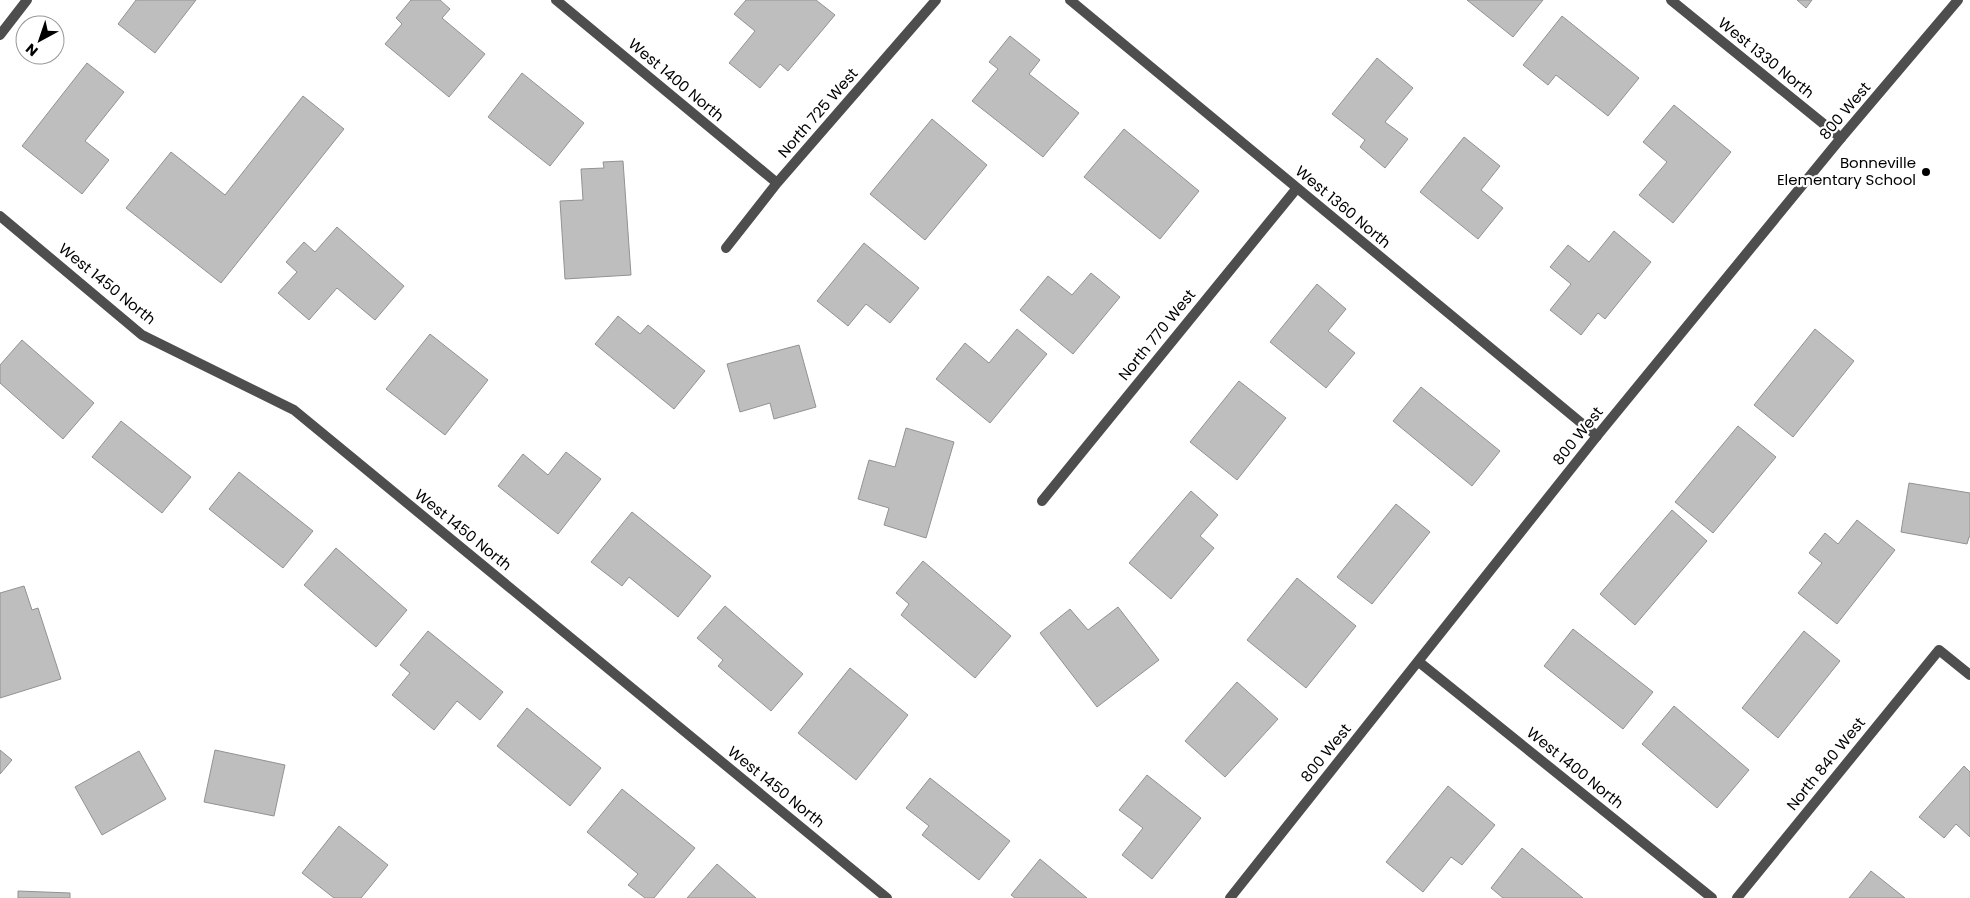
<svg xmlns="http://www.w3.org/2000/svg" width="1970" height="898" viewBox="0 0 1970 898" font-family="Poppins,sans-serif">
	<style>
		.building { fill: #bebebe; stroke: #929292 }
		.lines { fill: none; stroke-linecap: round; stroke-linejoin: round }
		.minor { stroke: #4e4e4e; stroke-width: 10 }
		.tertiary { stroke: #4e4e4e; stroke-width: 10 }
		.poi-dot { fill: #000; stroke: #fff; stroke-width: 2 }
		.labels { text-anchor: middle; stroke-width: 4.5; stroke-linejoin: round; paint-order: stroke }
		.street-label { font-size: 15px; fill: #000; stroke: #fff }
		.poi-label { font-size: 15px; fill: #000; stroke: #fff; text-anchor: end }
	</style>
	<rect width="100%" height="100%" fill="#fff"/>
	<path class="building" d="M136,0H196L155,53L118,24Z
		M411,0H440L450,9L442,18L485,54L449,97L385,44L402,24L396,18Z
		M746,0H816L835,15L788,71L780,64L760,88L729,63L755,31L734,14Z
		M1467,0H1543L1513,37Z
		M1797,0H1812L1806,8Z
		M1562,16L1639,78L1608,116L1556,75L1548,85L1523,65Z
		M1010,36L1040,60L1029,74L1079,113L1043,157L972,101L998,69L989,62Z
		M1377,58L1413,88L1385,122L1408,139L1385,168L1360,147L1365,140L1332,114Z
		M87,63L124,92L85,141L109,160L82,194L22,146Z
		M522,73L584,123L550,166L488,117Z
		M303,96L344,129L221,283L126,208L171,152L225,195Z
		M1674,105L1731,152L1673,223L1639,195L1667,162L1643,142Z
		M932,119L987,165L925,240L870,194Z
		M1124,129L1199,191L1160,239L1084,177Z
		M1464,137L1500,166L1481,190L1503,208L1478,239L1420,192Z
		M623,161L631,275L565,279L560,201L583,200L581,169L604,168L603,162Z
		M337,227L404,286L375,320L337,288L309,320L278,293L297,272L286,262L304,242L315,252Z
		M1614,231L1651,262L1605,319L1598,313L1581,335L1550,310L1571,284L1550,267L1568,245L1589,262Z
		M864,243L919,288L890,323L866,304L848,326L817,301Z
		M1091,273L1120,297L1073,354L1020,310L1048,276L1072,295Z
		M1317,284L1346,309L1328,331L1355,353L1326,388L1270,342Z
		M618,316L640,334L648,325L705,371L674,409L595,344Z
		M1017,329L1047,354L990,423L936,379L965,343L989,363Z
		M1815,329L1854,361L1793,437L1754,405Z
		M430,334L488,380L445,435L386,389Z
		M22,340L94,403L63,439L0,383V365Z
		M799,345L816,407L774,419L770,403L740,412L727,364Z
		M1239,381L1286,418L1237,480L1190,442Z
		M1421,387L1500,451L1472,486L1393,421Z
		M121,421L191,477L162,513L92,457Z
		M1738,426L1776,457L1713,533L1675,502Z
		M906,428L954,442L926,538L884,525L889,508L858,499L869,460L895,467Z
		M566,452L601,479L558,534L498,486L523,454L548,475Z
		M239,472L313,531L283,568L209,509Z
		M1909,483L1970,493V537H1969L1967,544L1901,532Z
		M1191,491L1218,515L1200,536L1214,548L1171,599L1129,563Z
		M1396,504L1430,532L1372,604L1337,577Z
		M1672,510L1707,541L1635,625L1600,594Z
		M632,512L711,576L678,617L629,577L622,586L591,562Z
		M1857,520L1895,550L1837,624L1798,593L1822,563L1809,553L1825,533L1838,544Z
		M336,548L407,610L376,647L304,585Z
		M923,561L1011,636L975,678L901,615L909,604L896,593Z
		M1297,578L1356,626L1306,688L1247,640Z
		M24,586L32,610L38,608L61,679L0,698V593Z
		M725,606L803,674L771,711L718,666L723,660L697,638Z
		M1118,607L1159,660L1097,707L1040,633L1070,609L1088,630Z
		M1573,629L1653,692L1623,729L1544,666Z
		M428,631L503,692L480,720L457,701L434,730L392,695L410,673L400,665Z
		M1804,631L1840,661L1778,738L1742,708Z
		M850,668L908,715L856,780L798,733Z
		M1237,682L1278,719L1225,777L1185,741Z
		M1674,706L1749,770L1717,808L1642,744Z
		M527,708L601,768L570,806L497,746Z
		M0,750L12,760L0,774Z
		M215,750L285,765L274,816L204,802Z
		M139,751L166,799L102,835L75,787Z
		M1964,766L1970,772V837L1956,824L1944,838L1919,817Z
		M1147,775L1201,818L1152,879L1122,855L1143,828L1119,810Z
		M930,778L1010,841L979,880L922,835L929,826L906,808Z
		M1448,786L1495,825L1462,865L1451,857L1423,892L1386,862Z
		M622,789L695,848L654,898H645L628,885L638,874L587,832Z
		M339,826L388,865L361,898H334L302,873Z
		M1522,848L1583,898H1503L1491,888Z
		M1040,859L1087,898H1015L1011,895Z
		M717,864L756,898H687Z
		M1871,871L1905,898H1849Z
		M18,891L70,893V898H18Z"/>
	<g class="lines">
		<path class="minor" d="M556,0L777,183
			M1070,0L1597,436
			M1671,0L1841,138
			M0,35L27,0
			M0,216L142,335L294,410L887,898
			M726,248L777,183L936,0
			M1042,501L1297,188
			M1419,662L1712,898
			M1737,898L1939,650L1970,675"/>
		<path class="tertiary" d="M1230,898L1597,436L1841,138L1958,0"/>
	</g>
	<circle class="poi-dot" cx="1926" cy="172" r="5"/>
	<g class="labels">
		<g class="street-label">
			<text transform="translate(1766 58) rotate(39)" y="5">West 1330 North</text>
			<text transform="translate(676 80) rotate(40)" y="5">West 1400 North</text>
			<text transform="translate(1845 111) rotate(-50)" y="5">800 West</text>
			<text transform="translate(818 113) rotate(-49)" y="5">North 725 West</text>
			<text transform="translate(1343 207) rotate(40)" y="5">West 1360 North</text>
			<text transform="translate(107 284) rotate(39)" y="5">West 1450 North</text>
			<text transform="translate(1157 335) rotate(-51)" y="5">North 770 West</text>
			<text transform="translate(1578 436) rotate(-51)" y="5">800 West</text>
			<text transform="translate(463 530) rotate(39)" y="5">West 1450 North</text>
			<text transform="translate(1326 753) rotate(-51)" y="5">800 West</text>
			<text transform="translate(1826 764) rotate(-51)" y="5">North 840 West</text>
			<text transform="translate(1575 768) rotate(39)" y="5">West 1400 North</text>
			<text transform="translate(776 787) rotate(39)" y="5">West 1450 North</text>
		</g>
		<g class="poi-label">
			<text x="1916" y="168">Bonneville<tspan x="1916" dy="17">Elementary School</tspan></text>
		</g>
	</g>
	<g transform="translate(40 40) rotate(220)"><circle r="24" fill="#ffffff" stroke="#999999"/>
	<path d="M0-4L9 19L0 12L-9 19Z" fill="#000000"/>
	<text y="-8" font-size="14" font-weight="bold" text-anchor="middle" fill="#000000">N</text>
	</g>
</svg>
